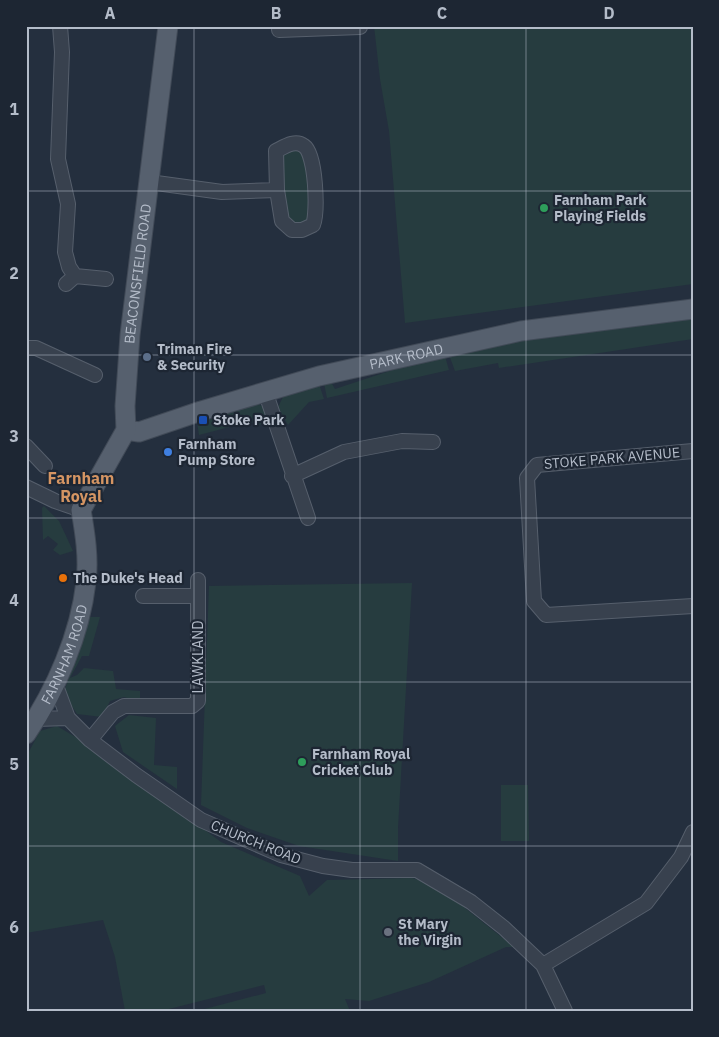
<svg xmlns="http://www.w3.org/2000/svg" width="719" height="1037" viewBox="0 0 719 1037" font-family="'IBM Plex Sans',sans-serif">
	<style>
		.green { fill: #263c3f }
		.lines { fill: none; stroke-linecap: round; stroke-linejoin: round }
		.minor-casing { stroke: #565f6c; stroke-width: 16 }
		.major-casing { stroke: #414a57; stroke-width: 21 }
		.minor { stroke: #38414e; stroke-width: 14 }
		.major { stroke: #56606e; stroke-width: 19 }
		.grid { fill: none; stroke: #b4bcc9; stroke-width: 1; stroke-opacity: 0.55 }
		.leisure-dot { fill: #2e9e5b; stroke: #1d2633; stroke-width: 2 }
		.service-dot { fill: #5c6f8a; stroke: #1d2633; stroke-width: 2 }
		.transit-dot { fill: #1a4fb4; stroke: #1d2633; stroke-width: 2 }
		.shop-dot { fill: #3f7fe0; stroke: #1d2633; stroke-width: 2 }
		.food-dot { fill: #e8710a; stroke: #1d2633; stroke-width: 2 }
		.worship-dot { fill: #6b7280; stroke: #1d2633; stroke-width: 2 }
		.labels { text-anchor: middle; stroke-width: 4.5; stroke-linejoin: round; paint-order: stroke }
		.poi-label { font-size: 14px; font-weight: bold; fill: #b4bcc9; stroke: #1d2633; text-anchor: start }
		.street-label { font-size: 14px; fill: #b4bcc9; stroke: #1d2633 }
		.quarter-label { font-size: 16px; font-weight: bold; fill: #d59563; stroke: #1d2633 }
		.neatline { fill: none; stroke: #b4bcc9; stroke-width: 2 }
		.grid-label { font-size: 16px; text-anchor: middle; font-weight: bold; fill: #b4bcc9 }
	</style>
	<rect width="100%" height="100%" fill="#242f3e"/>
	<path class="green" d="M374,26H693V284L405,323L389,131L380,79Z
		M297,148L307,156L312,215L309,222L294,226L285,217L282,157L284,153Z
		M693,315V339L499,368L498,363L455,371L448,352L497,343Z
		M444,353L449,370L327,398L324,383L331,382L335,389Z
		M319,384L324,399L309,402L288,425L278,407L285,393Z
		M255,403L269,409L272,420L259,425L219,412Z
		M214,416L241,424L199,435L197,422Z
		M44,506L59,521L73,551L60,555L53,550L58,544L48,536L43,540L42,508Z
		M412,583L398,828V861L299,846L247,828L201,805L209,586Z
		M90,617H100L89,656H82L70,678L77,675L84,668L113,671L116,689L140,691V702L124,697L110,701L102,717L77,714L68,700L65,689Z
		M129,715L156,718L154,765L177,767V789L123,752L115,726Z
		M57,726L99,751L221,842L300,876L309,896L327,880L412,878L436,885L514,947H506L429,982L369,1001L345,999L350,1011H197L266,993L264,985L161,1011H125L115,957L103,920L26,933V757L40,731Z
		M501,785H528L529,841H501Z"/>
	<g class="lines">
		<g class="minor-casing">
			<path id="minor" d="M60,26L62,52L58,159L68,204L65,252L69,267L75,276L106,279
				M279,30L360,27
				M149,182L222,192L277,190L276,151C284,147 295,139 304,146C316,154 318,212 313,225L302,230H292L282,221L277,190
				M66,284L75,276
				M26,348H36L95,375
				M265,391L308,518
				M26,446L45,466
				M693,451L537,465L527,478L534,601L546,615L693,606
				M292,476L344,452L402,441L433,442
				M26,487L55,501L81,510
				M143,596H198
				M55,683L68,718L90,740L136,775L201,820L281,855L323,866L352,870H417L471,902L504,928L543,965L565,1011
				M36,719L68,718
				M90,740L113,712L124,706H192L198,701V580
				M543,965L646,903L681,857L693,832"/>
		</g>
		<g class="major-casing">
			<g id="major">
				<path id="s1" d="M126,430L139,432L201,411L319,376L521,331L693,309"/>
				<path id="s2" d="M26,734C56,690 80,635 86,582C89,558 85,533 81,510L126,430L125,406L130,335L168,26"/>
			</g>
		</g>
		<use href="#minor" class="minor"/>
		<use href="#major" class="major"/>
	</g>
	<path class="grid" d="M194,26V1011M360,26V1011M526,26V1011M26,191H693M26,355H693M26,518H693M26,682H693M26,846H693"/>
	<g class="leisure-dot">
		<circle cx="544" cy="208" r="5"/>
		<circle cx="302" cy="762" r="5"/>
	</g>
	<circle class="service-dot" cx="147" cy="357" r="5"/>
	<rect class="transit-dot" x="198" y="415" width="10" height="10" rx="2.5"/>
	<circle class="shop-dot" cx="168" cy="452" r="5"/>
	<circle class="food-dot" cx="63" cy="578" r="5"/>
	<circle class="worship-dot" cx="388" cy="932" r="5"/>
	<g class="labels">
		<g class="poi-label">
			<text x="554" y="205">Farnham Park<tspan x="554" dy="16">Playing Fields</tspan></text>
			<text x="157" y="354">Triman Fire<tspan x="157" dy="16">&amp; Security</tspan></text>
			<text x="213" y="425">Stoke Park</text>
			<text x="178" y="449">Farnham<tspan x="178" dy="16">Pump Store</tspan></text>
			<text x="73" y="583">The Duke's Head</text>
			<text x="312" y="759">Farnham Royal<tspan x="312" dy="16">Cricket Club</tspan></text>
			<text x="398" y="929">St Mary<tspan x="398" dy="16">the Virgin</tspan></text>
		</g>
		<g class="street-label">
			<text dy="5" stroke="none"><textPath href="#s2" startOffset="486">BEACONSFIELD ROAD</textPath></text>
			<text dy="5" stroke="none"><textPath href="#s1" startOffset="291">PARK ROAD</textPath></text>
			<text transform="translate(612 458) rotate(-5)" y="5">STOKE PARK AVENUE</text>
			<text dy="5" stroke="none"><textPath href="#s2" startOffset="89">FARNHAM ROAD</textPath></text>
			<text transform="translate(198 657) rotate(-90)" y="5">LAWKLAND</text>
			<text transform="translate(256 842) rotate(22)" y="5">CHURCH ROAD</text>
		</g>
		<g class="quarter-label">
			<text x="81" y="484">Farnham<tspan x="81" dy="18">Royal</tspan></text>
		</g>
	</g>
	<rect width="719" height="1037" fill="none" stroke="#1d2633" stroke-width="55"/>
	<rect x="28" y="28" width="664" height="982" class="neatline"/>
	<g class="grid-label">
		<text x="110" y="19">A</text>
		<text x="276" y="19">B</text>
		<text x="442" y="19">C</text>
		<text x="609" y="19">D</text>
		<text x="14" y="115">1</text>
		<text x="14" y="279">2</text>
		<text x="14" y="442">3</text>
		<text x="14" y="606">4</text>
		<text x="14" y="770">5</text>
		<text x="14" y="933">6</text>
	</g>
</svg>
